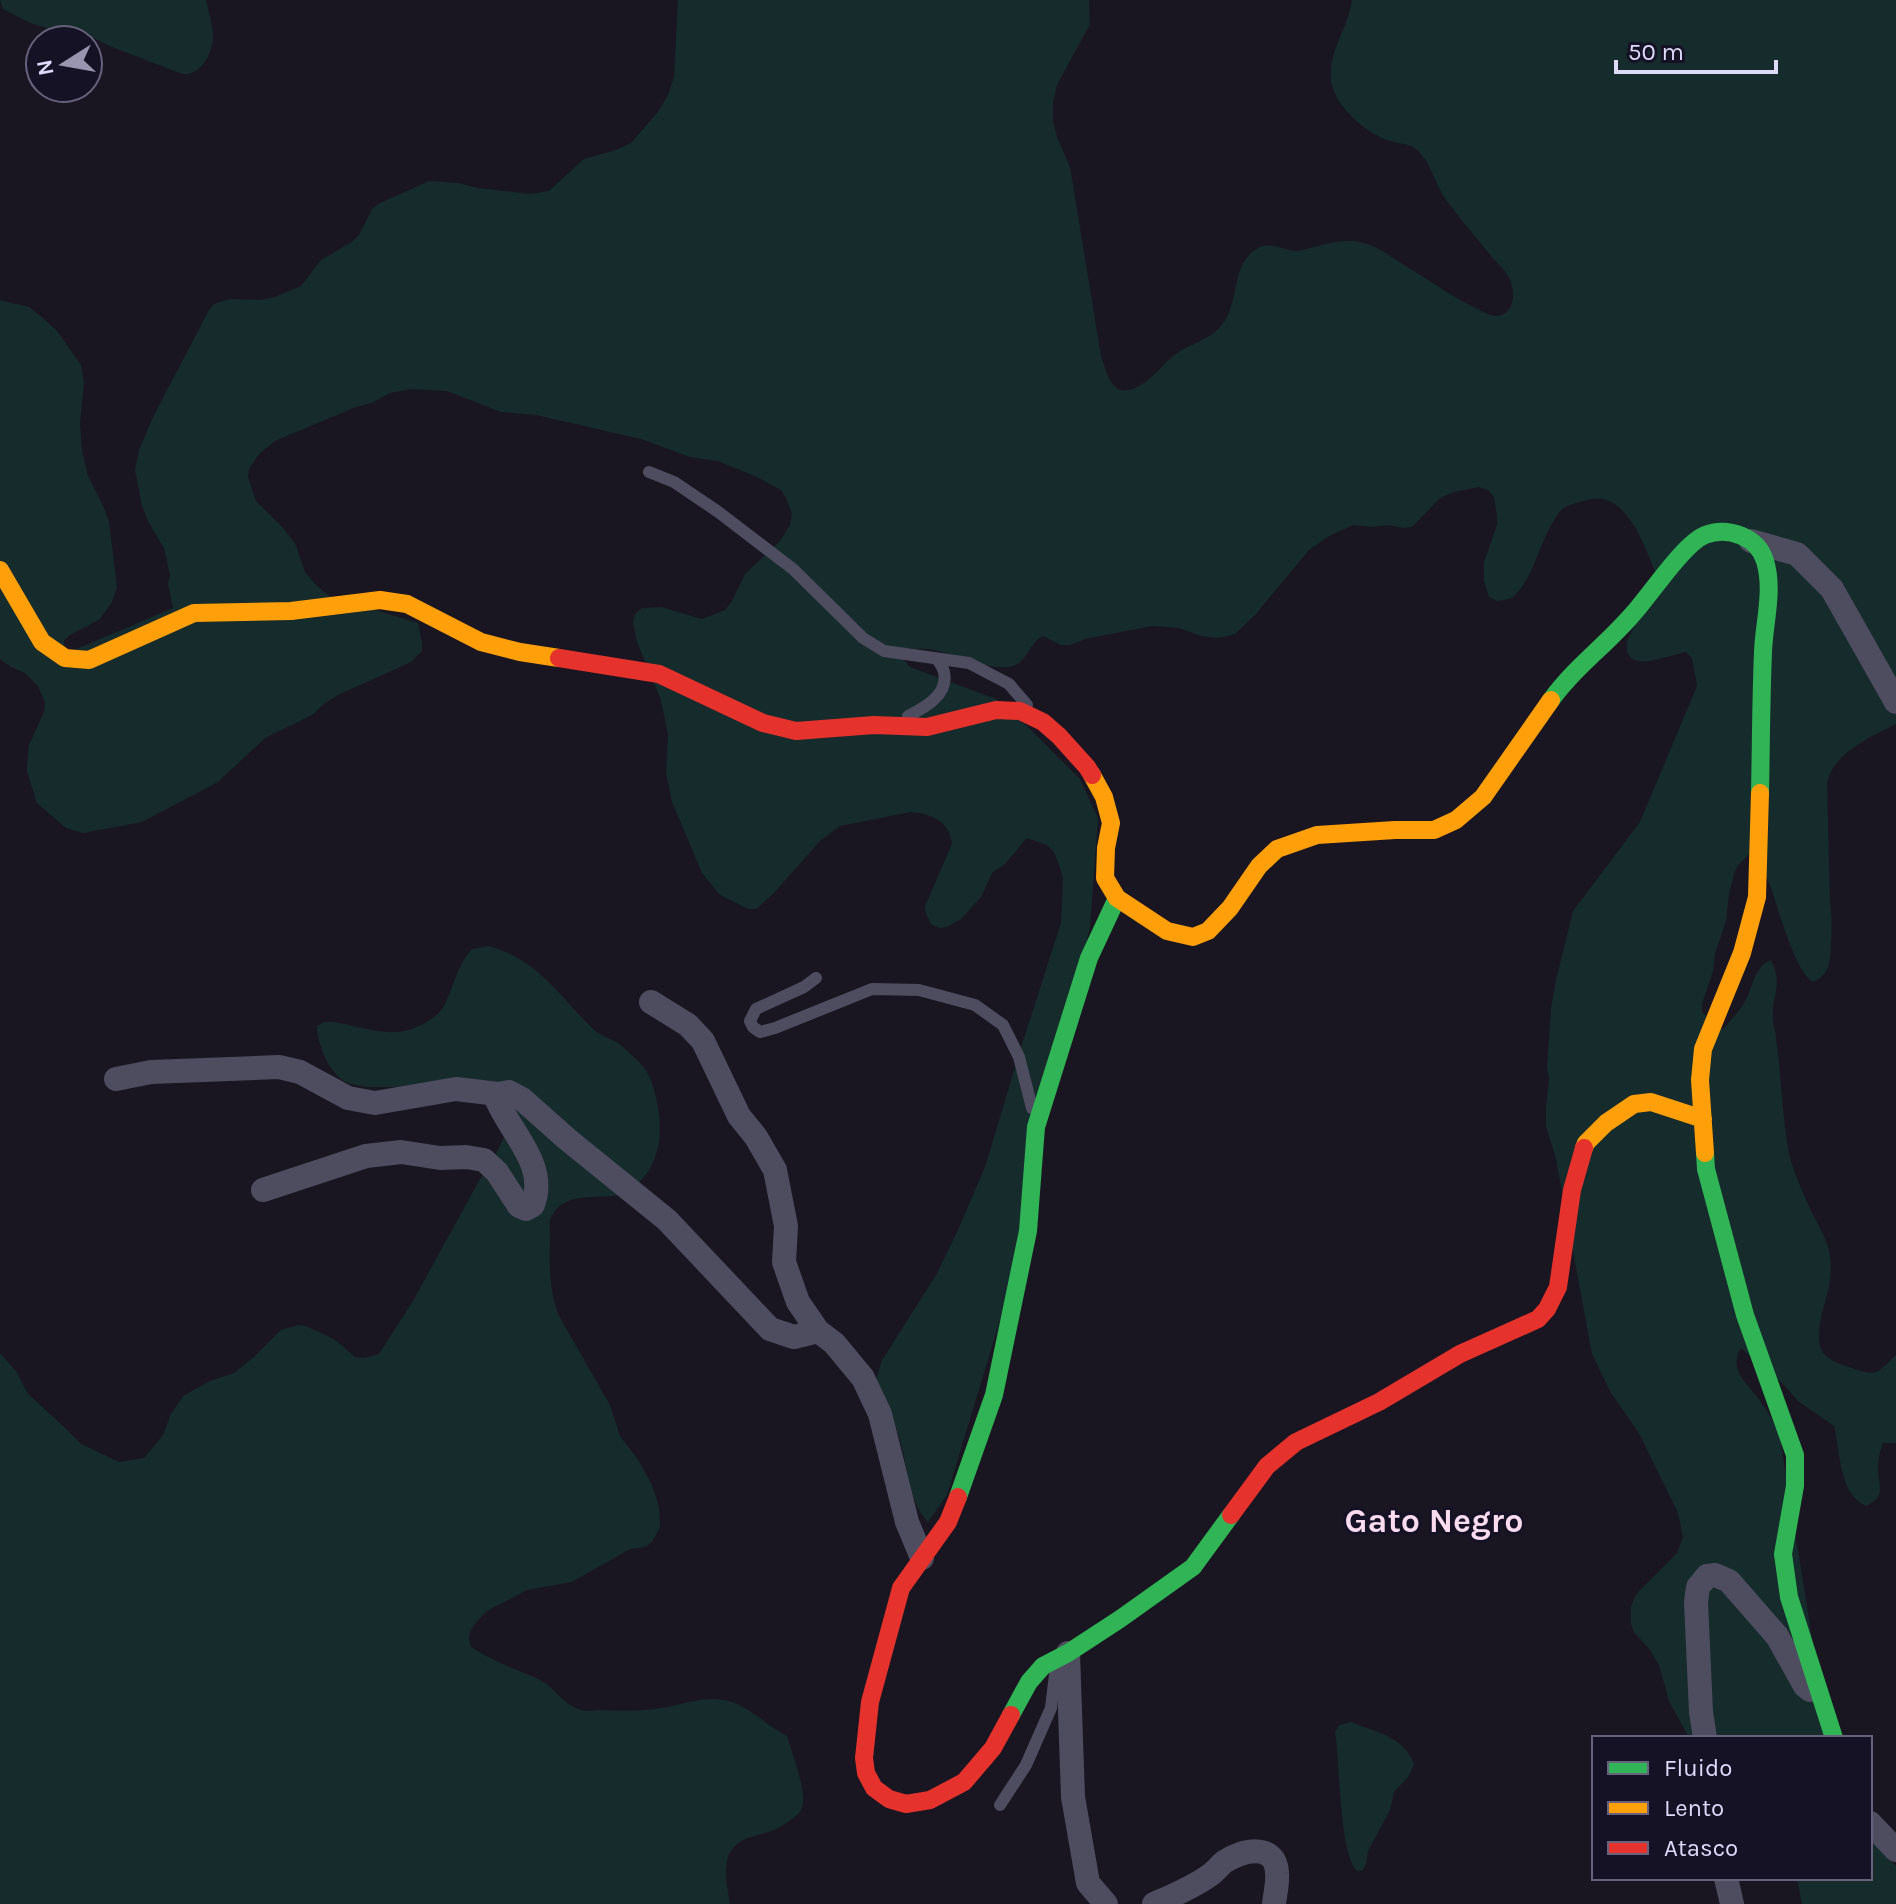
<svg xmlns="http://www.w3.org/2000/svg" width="1896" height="1904" viewBox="0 0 1896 1904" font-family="Karla,sans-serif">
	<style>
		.green { fill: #162b2c }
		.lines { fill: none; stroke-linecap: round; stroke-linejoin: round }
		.lane { stroke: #4e4c5f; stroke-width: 12 }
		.street { stroke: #4e4c5f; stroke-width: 24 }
		.fast { stroke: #30b455; stroke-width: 18 }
		.slow { stroke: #ff9f0a; stroke-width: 18 }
		.jam { stroke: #e5322d; stroke-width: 18 }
		.labels { text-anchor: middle; stroke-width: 6; stroke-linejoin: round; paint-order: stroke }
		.quarter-label { font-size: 34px; font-weight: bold; fill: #fbdcef; stroke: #161225 }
	</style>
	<rect width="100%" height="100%" fill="#191621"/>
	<path class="green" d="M0,0H206C208,12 214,27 213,39C211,56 200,76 182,74L112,47L66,25L47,28L30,23L3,9Z
		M678,0H1089L1090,24L1057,85L1053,103V121L1057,137L1070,167L1101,356C1105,366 1108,383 1118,389C1123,392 1130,390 1135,388C1151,381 1161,366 1173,356C1190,343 1212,340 1224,322C1239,300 1232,265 1255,250C1269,240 1282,250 1297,251C1314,248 1333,240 1350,241C1371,241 1387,254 1404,265C1431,281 1459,302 1488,314C1508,322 1516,303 1512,286C1510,274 1500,266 1492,257C1477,238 1461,220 1446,200C1436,186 1432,166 1420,153C1412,142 1399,145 1387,140C1365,132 1335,106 1331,81C1328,51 1348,29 1352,0H1896V724C1871,737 1832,753 1827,784L1830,903C1832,917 1832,929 1831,943C1830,960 1831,974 1813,982C1797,974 1780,916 1774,897C1770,881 1760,866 1753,851L1738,865L1734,874L1729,894L1726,921L1715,954L1713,971L1702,1004V1012L1723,1029C1730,1021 1738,1013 1744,1003C1753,989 1753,967 1771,960C1784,985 1771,995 1773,1020C1773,1026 1776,1032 1776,1038C1781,1074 1782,1111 1788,1148C1792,1170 1802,1190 1811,1211C1818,1225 1828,1240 1830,1256C1831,1265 1831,1277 1829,1286C1826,1304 1809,1342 1827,1357C1832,1361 1842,1365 1849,1367C1877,1377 1875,1375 1896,1355V1443H1883C1880,1451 1877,1462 1878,1471C1879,1487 1886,1497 1866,1506C1838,1493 1841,1452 1834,1426L1798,1401L1786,1387L1741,1348C1728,1369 1746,1382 1758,1398C1766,1408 1772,1420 1779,1431L1828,1738H1689L1669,1701L1659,1665L1650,1650L1634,1632L1631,1624V1607L1634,1598L1640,1590L1677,1553L1683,1537L1678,1513L1639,1433L1611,1393L1592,1354L1556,1159L1546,1126V1107L1549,1078L1547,1068L1551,1008L1556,980L1573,911L1640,822L1697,686L1692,658L1686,652C1668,655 1622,677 1627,641L1658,579C1647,553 1629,493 1592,499C1582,501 1570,504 1562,509C1560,511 1556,516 1555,519C1539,542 1535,576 1514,596C1510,599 1503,600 1497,601L1489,597L1484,581V562L1497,525V516L1494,497L1488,490L1479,487L1454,492L1440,498L1412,527L1404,528L1388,525L1371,527L1353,525L1329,536L1309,550L1255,615L1235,634L1219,638L1201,636L1179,628L1152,626L1085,639L1070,645H1061L1043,636C1029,643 1027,662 1013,666C982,674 938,642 915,650C911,651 908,654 905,656L904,660L910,667L996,699L1029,728L1080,779L1098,818L1090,927L1004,1307L947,1495L928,1522C906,1498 908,1463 898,1433C892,1416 879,1399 877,1380C877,1375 880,1368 881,1362L936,1275L958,1230L985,1167L1023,1041L1061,923L1063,879L1061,870L1054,852L1047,845L1027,838L1005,864L992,873L981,897L961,919L947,927L939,928L931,924L926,914L925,906L952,844C950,821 932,814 911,812L840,826L820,841L773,894L756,909H748L720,895L702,873L672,802L666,773L668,735L661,700L637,642L633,622L635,614L642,608L661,607L702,619L725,610L732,601L745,574L780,541L790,525L792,514L786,498L781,490L759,478L718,461L690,457L641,439L536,415L501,412L447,391L411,389L390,393L372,403L356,407L275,441L259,454L249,469L248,477L256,501L283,528L295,543L305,572L315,584L329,596L418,623L422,643V651L411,662L338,695L325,703L312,715L265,738L218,782L142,822L83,833L66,828L37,803L27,772V764L29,745L44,712L45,702L38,686L25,673L11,667L0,659V300L29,307L43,318L57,331L81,365L84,382L80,424L82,451L88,476L104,508L109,522L117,587L112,602L100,619L70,635L64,640L65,654L173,608L168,584L170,575L164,548L149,523L142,506L135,470L139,450L153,417L209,310L214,304L223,301L231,299L260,300L275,297L301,286L321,260L352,242L359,235L372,209L380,203L429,181L458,183L478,188L530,194L549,191L584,159L616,150L631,143L658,112L668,95L674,77Z
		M489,946C538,960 558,994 592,1028C599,1035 609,1038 618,1043C624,1047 630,1054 636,1059C650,1072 653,1084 657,1102C663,1134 661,1161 636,1186C613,1208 572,1184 553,1214C548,1221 550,1230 550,1238C549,1265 549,1290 559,1316L610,1405L620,1436L639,1461L652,1485L659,1507L660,1527L652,1542L646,1547L630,1549L572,1582L527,1590L487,1611L476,1622L470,1632L469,1638L471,1647C492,1661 516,1669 538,1679C554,1686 562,1705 582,1710C589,1712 594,1710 601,1710C622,1711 642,1711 662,1708C682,1705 703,1696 723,1700C748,1704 765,1725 787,1736C792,1753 805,1787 803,1803C802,1810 799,1814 793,1818C776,1832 766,1832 748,1838C718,1849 726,1880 730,1904H0V1353L16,1371L28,1394L62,1425L81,1444L119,1462L144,1458L163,1435L171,1414L183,1396L210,1381L234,1373L254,1357L281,1330L298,1325L306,1326L334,1339L355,1357L364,1358L379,1354L413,1301L480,1179L491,1164L507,1131L484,1086L368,1087C361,1085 354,1086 348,1083C330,1076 317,1044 317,1026L324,1022H333C365,1027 393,1041 423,1024C432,1019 440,1014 445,1004C455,984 456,967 472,949Z
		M1351,1722C1375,1732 1406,1737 1414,1765L1408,1777L1394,1792L1390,1810L1368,1851L1366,1864L1362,1871H1357C1339,1854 1340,1761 1335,1732L1339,1725Z
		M1870,1835L1888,1858L1896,1866V1904H1802L1797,1878H1870Z"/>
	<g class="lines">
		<path class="lane" d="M649,472L674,482L717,511L793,569L863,638L884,651L969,663L1009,684L1027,705
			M908,716C924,708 949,695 944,672C943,667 940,664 938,660
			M816,978L804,987L756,1009L750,1021L753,1027L760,1032L775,1028L872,989L919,990L975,1005L1003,1025L1019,1057L1032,1108
			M1000,1805L1026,1765L1051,1708L1056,1666"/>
		<path class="street" d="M1751,541L1797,554L1832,589L1896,702
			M651,1002L688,1025L703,1041L739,1116L756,1137L775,1170L786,1226L784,1262L798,1302L818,1331L834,1343L863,1378L880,1414L907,1522L922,1558
			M116,1079L151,1072L279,1067L300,1072L348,1098L375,1103L456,1089L498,1094
			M263,1190L366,1156L401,1152L440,1158L466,1157L484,1160L497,1172L519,1206L526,1209L533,1205C548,1164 510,1133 496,1098L498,1094L509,1092L522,1099L567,1139L667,1220L770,1329L794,1337L818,1331
			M1068,1653L1073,1797L1088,1883L1106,1904
			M1705,1738L1701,1712L1696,1602L1698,1587L1707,1576L1715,1575L1729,1581L1777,1636L1805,1686L1810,1690
			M1870,1823L1896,1850
			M1726,1878L1732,1904
			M1154,1904C1172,1896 1194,1887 1210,1875C1215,1872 1219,1866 1224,1862C1241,1850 1276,1842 1277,1873C1278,1883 1275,1894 1274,1904"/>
		<path class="fast" d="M1551,700C1575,667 1605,646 1631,616C1649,597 1683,544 1705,535C1728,526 1758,537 1765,561C1774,590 1764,623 1763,652C1761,699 1761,746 1760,793
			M1705,1153L1706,1169L1745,1315L1795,1455V1486L1783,1554L1789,1597L1834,1738
			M958,1497L994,1395L1028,1231L1036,1127L1089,958L1117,898
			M1011,1715L1029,1682L1043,1666L1068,1653L1120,1619L1193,1567L1231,1515"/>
		<path class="slow" d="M0,570L42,642L65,658L89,660L194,613L291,611L380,600L407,604L481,642L520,652L559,658
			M1092,775L1104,797L1111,823L1106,848L1105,878L1117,898L1167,931L1193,937L1208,931L1230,908L1259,866L1277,849L1317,835L1395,830H1434L1456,820L1483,797L1551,700
			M1584,1148L1586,1143L1606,1123L1634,1104L1651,1102L1703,1119
			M1705,1153L1700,1080L1703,1049L1742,953L1757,897L1760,793"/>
		<path class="jam" d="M559,658L659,674L763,723L796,731L874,725L927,727L996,710L1020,711L1043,722L1059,736L1087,767L1092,775
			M958,1497L948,1522L901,1588L870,1702L864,1758L866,1773L874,1788L889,1799L906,1804L930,1800L964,1782L993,1748L1011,1715
			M1231,1515L1267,1466L1296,1442L1379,1402L1460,1354L1538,1319L1547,1309L1558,1287L1572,1190L1584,1148"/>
	</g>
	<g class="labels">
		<g class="quarter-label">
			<text x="1434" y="1532">Gato Negro</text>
		</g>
	</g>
	<rect x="1592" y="1736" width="280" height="144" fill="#161225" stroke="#66627b" stroke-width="2"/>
	<rect x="1608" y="1762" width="40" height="12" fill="#30b455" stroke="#66627b" stroke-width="2"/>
	<text x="1664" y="1776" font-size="24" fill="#dedafb">Fluido</text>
	<rect x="1608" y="1802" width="40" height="12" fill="#ff9f0a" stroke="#66627b" stroke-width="2"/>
	<text x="1664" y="1816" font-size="24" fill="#dedafb">Lento</text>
	<rect x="1608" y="1842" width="40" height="12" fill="#e5322d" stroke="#66627b" stroke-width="2"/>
	<text x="1664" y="1856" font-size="24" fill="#dedafb">Atasco</text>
	<g transform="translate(64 64) rotate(259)"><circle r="38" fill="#161225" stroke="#66627b" stroke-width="2"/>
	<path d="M0-6L14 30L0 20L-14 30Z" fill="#9995af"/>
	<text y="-12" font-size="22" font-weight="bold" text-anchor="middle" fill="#dedafb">N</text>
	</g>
	<path d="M1616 60v12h160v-12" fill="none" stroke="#dedafb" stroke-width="4"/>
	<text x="1628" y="60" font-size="24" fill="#dedafb" stroke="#161225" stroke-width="6" paint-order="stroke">50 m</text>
</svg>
